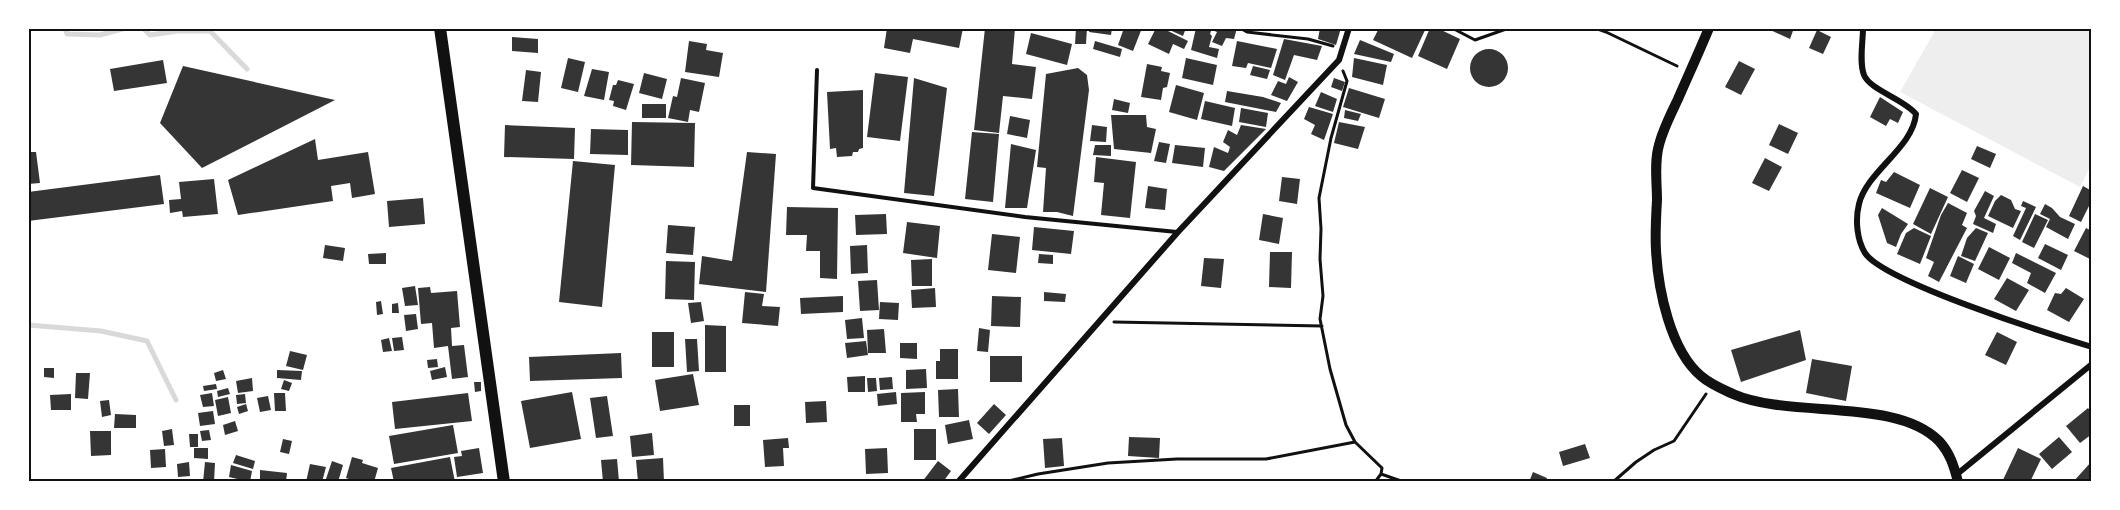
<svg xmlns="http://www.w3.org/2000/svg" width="2120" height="510" viewBox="0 0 2120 510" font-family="Montserrat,sans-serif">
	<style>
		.green { fill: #eee }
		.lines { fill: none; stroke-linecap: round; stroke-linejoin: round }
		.stream { stroke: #d9d9d9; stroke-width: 5 }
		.building { fill: #353535 }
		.path { stroke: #111; stroke-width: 3 }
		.service { stroke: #111; stroke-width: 4 }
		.minor { stroke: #111; stroke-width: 6 }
		.tertiary { stroke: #111; stroke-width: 10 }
		.secondary { stroke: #111; stroke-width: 12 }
		.neatline { fill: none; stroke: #111; stroke-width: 2 }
	</style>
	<rect width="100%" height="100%" fill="#fff"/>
	<path class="green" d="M1936,29H2091V165L2080,187L1900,92Z"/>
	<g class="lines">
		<path class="stream" d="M65,28L67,34L100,35L126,28
			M143,28L150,35L178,31H210L247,69
			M28,325L101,331L147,341L176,400"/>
	</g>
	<path class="building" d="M887,28H963L959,48L913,39L910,53L884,48Z
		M985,28H1015L1012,64L1036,67L1032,99L1003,96L999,133L974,130Z
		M1076,28H1087L1086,44H1075Z
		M1090,28H1112L1111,35L1089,32Z
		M1124,28H1142L1133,51L1118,45Z
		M1156,28H1162L1188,41L1184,49L1173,44L1169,54L1148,44Z
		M1165,28H1186L1183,36Z
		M1196,28H1212L1210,34L1212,36L1209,47L1219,49L1217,58L1191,50Z
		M1213,28H1237L1234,39L1226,38L1222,46L1212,42L1217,32L1212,30Z
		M1320,28H1341L1336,45L1318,39Z
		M1379,28H1426L1412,58L1373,40Z
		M1430,28H1437L1460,39L1447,69L1418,56Z
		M1766,28H1794L1790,39Z
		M1817,30L1831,37L1823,54L1809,48Z
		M1031,33L1072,44L1067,65L1026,54Z
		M512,37L538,39V53L512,51Z
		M1284,39L1322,46L1317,60L1294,55L1285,80L1273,75Z
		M1360,40L1394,54L1391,62L1354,54Z
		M689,41L707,44L706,50L723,53L719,77L685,72Z
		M1095,41L1122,49L1120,57L1093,49Z
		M1237,41L1277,49L1271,68L1248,63L1246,68L1232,66Z
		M1470 68a19 19 0 1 1 38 0a19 19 0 1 1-38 0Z
		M568,58L585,62L578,92L561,88Z
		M1186,58L1217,65L1213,85L1182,78Z
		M1354,58L1387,65L1383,85L1352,77Z
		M163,60L167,83L114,91L110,69Z
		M1739,61L1755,69L1741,95L1725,87Z
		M1147,64L1162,67L1161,71L1170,73L1167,87L1163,88L1161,100L1141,97Z
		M183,66L335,100L202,168L160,123Z
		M1253,66L1270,70L1267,79L1250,75Z
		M1078,68L1087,75L1089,90L1073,216L1057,212H1043L1046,168L1037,167L1046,74Z
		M592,69L609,72L604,100L584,96Z
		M526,70L541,72L538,102L522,101Z
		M644,73L667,79L662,99L639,93Z
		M875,73L908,77L900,141L867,137Z
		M1289,77L1298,82L1287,101L1271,95L1278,81L1286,84Z
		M681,78L705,83L699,112L690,110L688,122L668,118L673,96L677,97Z
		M914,78L947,88L934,196L904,193Z
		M1334,78L1345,82L1342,91L1331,87Z
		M618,80L634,84L626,110L613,106L614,101L609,100L613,85H616Z
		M1176,85L1204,93L1197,120L1169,112Z
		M1349,88L1385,99L1379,118L1343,107Z
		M863,90V148L859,149L858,152H853L852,156L837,157L836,148L830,149L827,92Z
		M1227,91L1263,97L1281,103L1276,112L1225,102Z
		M1321,92L1337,99L1333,112L1315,106Z
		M1880,97L1903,112L1898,123L1890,119L1886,126L1870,117Z
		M1114,99L1130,103L1128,113L1112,110Z
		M1205,101L1235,108L1232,126L1201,119Z
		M642,104H666V118H642Z
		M1309,107L1333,114L1324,140L1311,134L1315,125L1304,119Z
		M1241,108L1268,113L1266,127L1239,122Z
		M1345,110L1361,114L1358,121L1344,118Z
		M1111,115H1146L1147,127L1156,129L1151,153L1114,149Z
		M1010,116L1030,120L1027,138L1007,134Z
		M632,122L695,123L694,167L631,165Z
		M1339,122L1365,127L1358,149L1334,143Z
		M1779,124L1798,133L1788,154L1769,145Z
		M505,125L575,128L574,159L504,157Z
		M1092,125L1107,127L1106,142L1090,141Z
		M1241,125L1266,129L1224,171L1209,167L1214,147L1228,153L1230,147L1223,142L1228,130L1237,135Z
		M591,129L628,130V155L590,154Z
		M972,132L999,134L993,202L965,199Z
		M315,139L318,160L368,152L375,194L352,198L350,183L331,186L333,201L238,215L228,180Z
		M1159,142L1170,144L1166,163L1154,161Z
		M1011,144L1036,150L1027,208H1005Z
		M1095,145H1111V156L1093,155Z
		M1175,145L1205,148L1203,167L1172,163Z
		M1977,146L1996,154L1990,168L1971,159Z
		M28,152H36L40,183L28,184Z
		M747,152L776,154L766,292L699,284L702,256L732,261Z
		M1096,157L1136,162L1130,218L1101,215L1104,183L1094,182Z
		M1765,158L1782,167L1769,191L1752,183Z
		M573,161L615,165L602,307L559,302Z
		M1962,170L1979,178L1967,202L1950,193Z
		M1894,172L1920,185L1910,208L1876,193L1881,180L1886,182Z
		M160,175L164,204L28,221V192Z
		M1282,177L1300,179L1297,204L1279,201Z
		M214,179L218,214L183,217L182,211L170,213L169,200L181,199L179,182Z
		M1148,186L1167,189L1165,210L1145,208Z
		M2083,186L2092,191V200L2081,222L2069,216Z
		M1930,188L1948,197L1931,234L1913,224Z
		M1985,191L1994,196L1984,218L1996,224L1993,233L1973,224L1976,216L1974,211Z
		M2001,195L2011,200L2015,209L2021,211L2013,228L1988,216L1995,201Z
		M423,198L425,224L389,227L387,201Z
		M2023,201L2036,207L2020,240L2013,236L2026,208L2021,206Z
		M1948,203L1967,213L1962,225L1967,228L1939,282L1928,276L1934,262L1926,258L1941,215Z
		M2045,204L2052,208L2060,217L2075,224L2068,239L2046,227L2050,219L2040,214Z
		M787,207L838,208L837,279L820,278V251H806L807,235H786Z
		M1882,208L1908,224L1901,234L1896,247L1887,243L1878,215Z
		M886,214L887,234L856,235L855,215Z
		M1263,214L1283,218L1279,244L1259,240Z
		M2035,214L2048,220L2034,248L2022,242Z
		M907,222L940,226L937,258L903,253Z
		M668,225L695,227L693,255L666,253Z
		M1034,227L1074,231L1071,254L1032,250Z
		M1914,228L1931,236L1920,264L1897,254L1906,233Z
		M1976,228L1988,233L1975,261L1961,256L1967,238Z
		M2086,228L2092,231V260L2074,251Z
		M992,234L1020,237L1016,273L988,270Z
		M2045,244L2068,255L2061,270L2038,258Z
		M325,245L345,248L343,261L323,258Z
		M867,245L868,273L851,274L850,246Z
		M1989,247L2010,258L1999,280L1978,269Z
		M1270,252H1292L1291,288L1269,287Z
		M386,253V264H369L368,254Z
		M2016,253L2056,273L2045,293L2027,283L2031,273L2012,263Z
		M1039,254L1053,255V264L1038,263Z
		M1958,256L1974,264L1966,283L1950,276Z
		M1204,258L1224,259L1221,288L1201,286Z
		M932,259V286H912L911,260Z
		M666,261L695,262L694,300L665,299Z
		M2007,278L2029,290L2016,311L1994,299Z
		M877,280L879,310L860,311L858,281Z
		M415,286L418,305L405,306L402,288Z
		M430,287L431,293L457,291L460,327L451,328L452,346L464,345L468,377L452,379L448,346L434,348L432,323L421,324L418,288Z
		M935,288L936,307L912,308L911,290Z
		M2066,288L2084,299L2069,322L2047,310L2055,293L2061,294Z
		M745,292L764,294L762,306L780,307L778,326L742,323Z
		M1044,292L1066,294L1065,302L1044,301Z
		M843,296V312L801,314L800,298Z
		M992,296L1021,297L1020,327L991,326Z
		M381,301L383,314L377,315L376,302Z
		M701,302L704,321L691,323L688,303Z
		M880,302L899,303L898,320L879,319Z
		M398,303L399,313H392V304Z
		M416,314L418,329L406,331L404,315Z
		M862,318L864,338L847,339L845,320Z
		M705,325L726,326V372H705Z
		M979,328L990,330L988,352L977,351Z
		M884,329L886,353H868L867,330Z
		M1800,330L1806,360L1741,382L1731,350Z
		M652,332H674V367H652Z
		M1997,332L2017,342L2006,365L1985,355Z
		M402,337L404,350L394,351L392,338Z
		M389,338L392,351L383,352L381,340Z
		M685,339H697L699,371L687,372Z
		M866,341L868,355L847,358L845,343Z
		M900,343H917V359L900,358Z
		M940,349H958V379H936V361H940Z
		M290,351L307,355L303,370L286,366Z
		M621,353L622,378L530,381L529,357Z
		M990,356H1022V382H990Z
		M437,359L438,367L428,368L427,360Z
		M1812,359L1852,366L1846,401L1806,393Z
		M445,367L447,377L432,380L430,371Z
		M44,368H54V378L44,377Z
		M926,369L927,388L906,389V370Z
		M223,370L226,379L216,381L214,373Z
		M277,370L302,371L301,380L277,378Z
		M76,373H90L88,399L75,398Z
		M693,374L699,405L660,411L655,380Z
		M865,376V392H848L847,377Z
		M892,377L893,389L880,390L879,378Z
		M252,378L253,391L238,393L236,381Z
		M867,378H876L877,391L868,392Z
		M284,380L292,383L289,391L281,389Z
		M474,382H481V391L475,392Z
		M216,384L217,389L204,391L203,386Z
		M228,388L230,394L218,397L217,391Z
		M958,389L959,417H939L938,390Z
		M572,392L581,439L530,448L521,401Z
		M896,392L897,404L878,406L877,394Z
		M925,392V414H916L917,422H901V393Z
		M212,393L214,406L203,407L200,395Z
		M274,393H285L286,411H275Z
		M468,393L472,421L395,429L392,402Z
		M71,394V410H51L50,395Z
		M245,394L246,403L237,404L236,395Z
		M268,396L271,410L260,412L257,398Z
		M607,396L613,436L596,438L590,398Z
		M228,397L231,413L218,416L215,400Z
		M109,400L111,415L102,417L100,401Z
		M826,401L827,422L806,423L805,402Z
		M246,404L248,411L239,414L237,407Z
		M994,404L1006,415L989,434L977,423Z
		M734,405H750V426H734Z
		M2088,408L2092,413V434L2080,443L2066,426Z
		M213,411L215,424L200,426L198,413Z
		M115,414L136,415V428H114Z
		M969,420L973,439L948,444L945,425Z
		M235,421L238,431L225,435L223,425Z
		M453,425L458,453L394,464L389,436Z
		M172,429L174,445L164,446L162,431Z
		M914,429H936V460H914Z
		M209,430L211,440L202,441L200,431Z
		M90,431H111V455L91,456Z
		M652,433L654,455L632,457L630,436Z
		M189,434H198V447H190Z
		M1129,437L1160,438L1159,458L1128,456Z
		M2059,437L2072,452L2052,469L2039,454Z
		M788,438L789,448H783L784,466L765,467L763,440Z
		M1062,438L1064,466L1045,468L1043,439Z
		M283,439L292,441L289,454L280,452Z
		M1585,444L1590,458L1563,466L1559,452Z
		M194,448H208V459L194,458Z
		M479,448L483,473L457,477L454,457L462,456L461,451Z
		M887,448L888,473L866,474L865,449Z
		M2018,448L2041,459L2030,482H2002Z
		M165,449L166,467L151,468L150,450Z
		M236,455L255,461L253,469L233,463Z
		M352,457L363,460L362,463L378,468L374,482H357L346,478Z
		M450,457L455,482H394L391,468Z
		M663,458L664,482H638L636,460Z
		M617,459L619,481L603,482L601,460Z
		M332,461L343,465L338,482H325Z
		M938,461L951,471L943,482H922Z
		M2092,461V482H2073Z
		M189,462L190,476L178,477L177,464Z
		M205,462L215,463L214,482H203Z
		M310,464L326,467L322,482H306Z
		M231,465L252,471L250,482L229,477Z
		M260,470L287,473L286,482H260Z
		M1533,472L1547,478L1546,482H1529Z"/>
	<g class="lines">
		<path class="path" d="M1240,28L1247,32L1308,39L1333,46
			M1452,28L1475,40L1509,28
			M1595,28L1606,32L1677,66
			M1343,71L1347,81L1331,138L1319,198L1321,229L1320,259L1323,296L1320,319L1330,369L1346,425L1355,442
			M1114,322L1322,326
			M1381,474L1404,482
			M1004,482L1038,474L1108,463L1177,459H1266L1355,442L1382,468L1381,474L1375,482
			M1613,482L1636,462L1654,450L1674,441L1706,394"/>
		<path class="service" d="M817,70L813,188L1025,217L1177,232"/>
		<path class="minor" d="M1863,28C1863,42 1859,62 1864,75C1870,90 1904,99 1916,114C1913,148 1867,171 1859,204C1855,220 1857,240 1865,253C1884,282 2052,335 2092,347
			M1956,475L2092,364
			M958,482L1178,232L1339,60L1349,28"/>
		<path class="tertiary" d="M1709,28C1699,52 1688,76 1678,99C1671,114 1663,129 1659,145C1654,162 1657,183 1657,200C1656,217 1655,234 1656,250C1658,289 1670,350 1701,376C1710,384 1722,389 1733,394C1790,419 1896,397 1939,441C1950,453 1954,466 1958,482"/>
		<path class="secondary" d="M440,28L504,482"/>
	</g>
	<rect width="2120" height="510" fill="none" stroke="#ffffff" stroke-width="60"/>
	<rect x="30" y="30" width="2060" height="450" class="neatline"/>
</svg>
